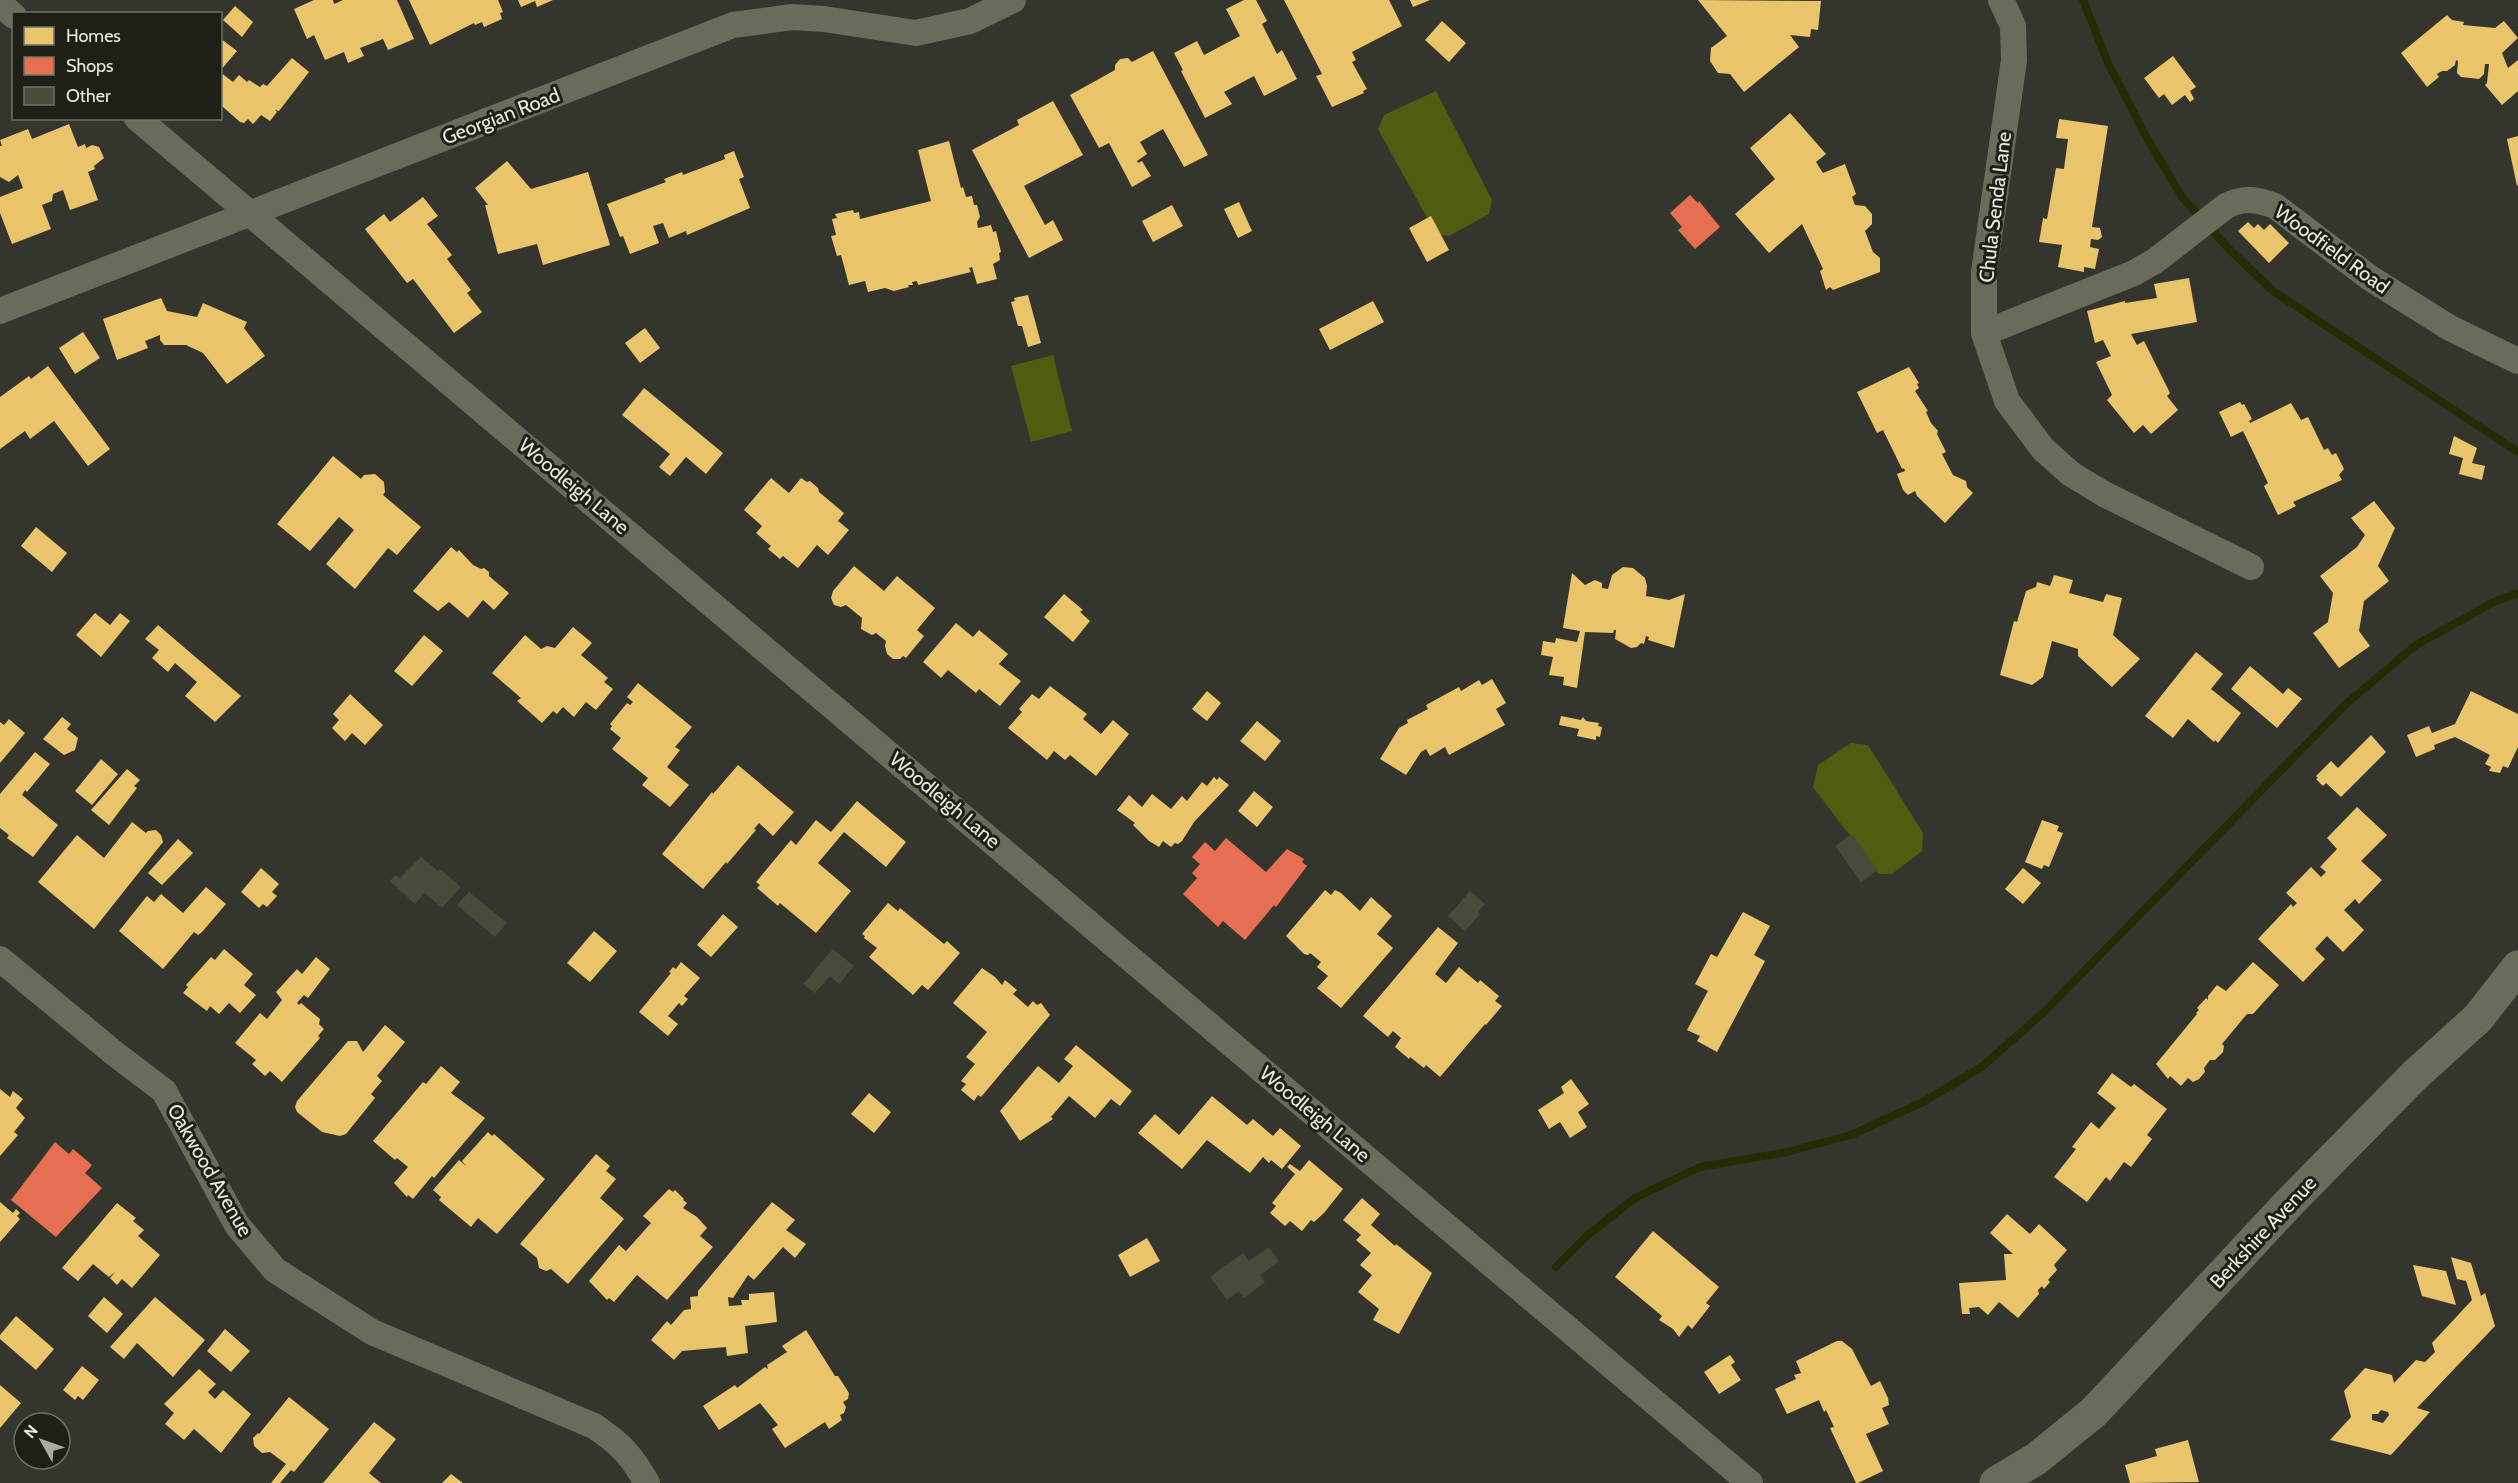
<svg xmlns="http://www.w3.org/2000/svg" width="2518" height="1483" viewBox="0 0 2518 1483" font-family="Cabin,sans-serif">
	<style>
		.green { fill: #515c10 }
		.homes { fill: #e9c46a; fill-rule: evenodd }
		.shops { fill: #e76f51 }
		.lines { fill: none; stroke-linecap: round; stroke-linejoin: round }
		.stream { stroke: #252c04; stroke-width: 8 }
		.building { fill: #484b3a }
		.minor { stroke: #696c5b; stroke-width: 26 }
		.tertiary { stroke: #696c5b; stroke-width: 33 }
		.labels { text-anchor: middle; stroke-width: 6; stroke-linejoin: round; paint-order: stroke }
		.street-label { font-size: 20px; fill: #e8ebe0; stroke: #1e2018 }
	</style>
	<rect width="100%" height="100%" fill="#34362d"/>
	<path class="green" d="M1436,91L1492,200L1489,214L1449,236L1436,234L1378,129L1384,115Z
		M1053,355L1072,431L1031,442L1011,366Z
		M1851,743L1868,745L1923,833L1922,851L1892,874H1879L1813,787L1818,765Z"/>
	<path class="homes" d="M314,0H333L334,4L343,0H397L414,39L388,50L383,39L360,48L364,56L348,63L344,52L325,60L314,35L307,39L294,9Z
		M409,0H498L503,12L500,13L502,19L484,27L482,22L475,25L474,23L430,45Z
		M518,0H553L537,7L535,1L521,7Z
		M1244,0H1256L1267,21L1262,24L1277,54L1282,50L1297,79L1264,96L1254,76L1224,92L1232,104L1205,118L1181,71L1183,70L1174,53L1197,41L1204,55L1240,36L1226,9Z
		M1284,0H1389L1402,26L1352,52L1356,60L1352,62L1367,89L1363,91L1364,93L1332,107L1316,76L1322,74Z
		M1410,0H1430L1413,7Z
		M1698,0L1821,1L1818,30L1811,29L1810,37L1790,35L1799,47L1744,92L1730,74L1718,73L1710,61L1711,48L1727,36Z
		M235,6L253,22L242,37L223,20Z
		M2447,15L2452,20L2464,22L2463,25L2495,28L2504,21L2518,38L2502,53L2508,68L2518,60V91L2502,105L2485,85L2487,83L2489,64H2485L2484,74L2479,79L2461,77L2457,73L2458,61L2456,60L2455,65L2447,71H2442L2437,74L2439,77L2427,87L2401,53Z
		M1442,21L1466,43L1449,62L1425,40Z
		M220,38L237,51L220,71Z
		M1153,51L1208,155L1184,167L1163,129L1140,142L1147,154L1137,161L1138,163L1142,161L1151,176L1132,187L1109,143L1099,148L1070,95L1115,70V65L1120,59L1128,58L1132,62Z
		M2173,56L2196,87L2190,91L2194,99L2190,102L2185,95L2172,105L2164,94L2159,98L2144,78Z
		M292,58L309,72L279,111L275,110L277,112L270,121L261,115L253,124L248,119L244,123L240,122L223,107L220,103V72L233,82L239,75L247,82L249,80L260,87L263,84L267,86Z
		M1053,101L1083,155L1024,186L1045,225L1053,220L1063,240L1029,258L972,150L1019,125L1017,120Z
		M1790,113L1826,154L1816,162L1823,173L1845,164L1856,194L1852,197L1855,205L1865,206L1872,214V224L1865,231L1873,252L1880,258V272L1833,290L1830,287L1826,290L1820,271L1823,269L1802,224L1769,253L1735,214L1775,179L1750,148Z
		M2059,119L2108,126L2092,227L2100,228L2102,237L2098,240L2091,239L2090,247L2099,249L2095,269L2084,267V272L2058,267L2062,245L2039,242L2043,218L2047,219L2056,168L2064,169L2068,139L2056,138Z
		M69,124L78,147L85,144L86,148L92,145L99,147L104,158L94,166L95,169L88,172L98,200L70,210L63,190L53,194L52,201L42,205L51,229L12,244L0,213V197L23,188L18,175L9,182L0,177V146H2L0,140L28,129L32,139Z
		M2518,136V185L2517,186L2507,139Z
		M949,141L961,188L963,187L966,197L972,196L974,205H977L980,217L977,222L978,228L991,225L993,232L996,231L1001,252L999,253L1000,260L993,264L997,279L977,284L972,267L969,268L971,272L918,285L917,281L912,282L913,285H908L909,287L894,291L885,288L868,292L865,281L849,285L841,255L837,256L831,236L836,235L832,219L837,218L835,214L853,210L854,213L859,212L860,219L931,201L918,150Z
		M734,151L744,177L739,179L750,208L687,235L686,231L669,238L663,223L653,226L659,243L630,254L623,236L620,237L607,204L666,182L664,179L682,172L683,175L725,159L724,155Z
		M507,161L531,189L588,172L610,245L543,265L537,244L498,254L485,205H488L475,188Z
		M423,197L438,216L427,224L452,255L447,259L471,290L467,293L482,312L454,333L413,279L407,283L365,229L384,214L390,222Z
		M1239,202L1252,231L1238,238L1224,209Z
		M1172,205L1183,226L1153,242L1142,221Z
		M1431,216L1449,250L1427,262L1409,228Z
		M2248,222L2254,228L2258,224L2264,230L2270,224L2289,243L2269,263L2238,231Z
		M2189,278L2197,322L2131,334L2137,345L2144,341L2170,393L2167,396L2178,410L2151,434L2143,425L2134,433L2107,400L2112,395L2096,362L2111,356L2103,340L2095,343L2087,311L2125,301V303L2157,298L2154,284Z
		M1028,295L1041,343L1028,347L1022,326H1018L1011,302L1015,301L1014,298Z
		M161,298L167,311L197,317L203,303L247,322L244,328L265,356L227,384L203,353L186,345H164L160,340V335L145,341L148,348L117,360L103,319Z
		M1373,301L1384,322L1330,350L1319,329Z
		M645,328L660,348L640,363L625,343Z
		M83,332L100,358L75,374L59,348Z
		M48,366L110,449L88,466L54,421L30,439L25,431L0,449V397L29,376L31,379Z
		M1909,367L1919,383L1917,384L1919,388L1915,391L1928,411L1926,412L1931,423L1938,431L1937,434L1946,452L1942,454L1953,475L1966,481L1967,487L1973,493L1945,523L1917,496L1915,491L1908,495L1903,490L1897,474L1905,471L1904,468L1902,469L1883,430L1877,433L1857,392Z
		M644,388L723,453L706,474L686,457L670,476L659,467L670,454L622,415Z
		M2240,402L2242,405L2244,404L2252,419L2249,421L2250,423L2291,403L2301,420L2308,417L2324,450L2328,448L2332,455L2336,453L2344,469L2339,475L2342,480L2293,502L2296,506L2278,515L2264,486L2268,483L2243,431L2231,437L2219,412Z
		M2454,436L2477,448L2472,463L2485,466L2482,480L2459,474L2463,458L2449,454Z
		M333,456L361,479L364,475L375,474L384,482L385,492L383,495L421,527L397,555L388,548L355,589L326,564L354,530L339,517L310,551L277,524Z
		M771,478L789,493L801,478L807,482L810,481L818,488L819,492L844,513L838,521L849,530L828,555L817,545L798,568L783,556L780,559L768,549L771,546L756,533L762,526L744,510Z
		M2374,501L2395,528L2378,566L2389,581L2364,601L2359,631L2370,646L2339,668L2313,633L2328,622L2333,593L2320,576L2357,547L2365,535L2351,518Z
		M36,527L67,553L52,572L21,546Z
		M451,547L457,552L459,550L473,565L481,569L484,568L489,572V576L509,593L494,610L483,600L468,618L449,602L438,611L413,591Z
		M854,566L884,591L897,576L935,608L917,630L924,636L906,658L903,656L900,659H893L887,654L885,646L886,641L876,633L872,635L861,629L862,618L846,605L841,607L834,605L831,598L833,591Z
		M1623,567L1633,568L1645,578L1647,586L1646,596L1669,600L1685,594L1674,648L1648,640L1649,637L1646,636L1644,644L1641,643L1637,647L1631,648L1615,639L1616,630H1614L1613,633L1585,632L1577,688L1563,685L1564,677L1549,675L1553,657L1541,655L1543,641L1555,643L1556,638L1577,642L1580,631L1563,628L1572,573L1585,585L1595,580L1602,583V588L1608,589L1612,575Z
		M2054,575L2073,580L2069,593L2103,602L2106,594L2122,598L2113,635L2140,659L2112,687L2078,656V649L2052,641L2043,677L2032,685L2000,675L2014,621L2017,622L2026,591L2036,587L2037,582L2050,586Z
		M1064,594L1083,610L1080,612L1090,621L1073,642L1044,617Z
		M95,613L110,625L120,613L130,621L101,657L76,635Z
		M956,623L973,637L979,630L1008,654L999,664L1021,681L1000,706L979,689L976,693L948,670L941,678L923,662Z
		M158,625L241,696L215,722L185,696L197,682L175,663L168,672L152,658L159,650L145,639Z
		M573,627L592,643L581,655L608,678L604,682L613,689L596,710L586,702L574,717L563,707L557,714L553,711L542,723L517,701L521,698L492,673L525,635L541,649L547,646L555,648Z
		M424,635L443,651L412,686L394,671Z
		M2196,652L2223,674L2211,689L2241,713L2218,743L2215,740L2214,742L2188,719L2173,738L2145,716Z
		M2250,666L2283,694L2288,688L2302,699L2277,728L2231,689Z
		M1492,679L1506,703L1496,709L1505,725L1449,755L1445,747L1430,756L1426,749L1421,752L1406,775L1380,759L1399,728L1408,723L1407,720L1428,709L1426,705L1459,687L1461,691L1479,680L1482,685Z
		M638,683L692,727L675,747L680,750L667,767L689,785L670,807L642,785L648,778L612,749L621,738L610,729L612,726L610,724L627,703L630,705L633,702L627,697Z
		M1050,686L1087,714L1083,719L1101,734L1113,720L1129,734L1096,776L1070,755L1065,760L1054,751L1047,760L1008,728L1022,712L1019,709L1032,694L1039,699Z
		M1207,691L1221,703L1207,721L1192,709Z
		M2471,691L2518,714V747L2508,768L2503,766L2500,773L2489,771L2491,767L2485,764L2490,755L2455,737L2434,745L2435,749L2416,757L2407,735L2429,726L2432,733L2455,724Z
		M350,694L383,725L365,745L352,733L345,741L332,728L339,720L333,714Z
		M1561,716L1581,720L1583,717L1586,721L1599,723L1598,726L1602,727L1600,737L1596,736V740L1577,736L1579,729L1559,725Z
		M62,717L71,724L67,729L78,738L75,750L64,755L43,739Z
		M9,719L25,733L0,763V722L4,725Z
		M1257,721L1281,741L1265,761L1240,741Z
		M2371,735L2386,752L2341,797L2326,783L2323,786L2316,779L2318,778L2316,776L2331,761L2338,768Z
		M35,752L50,764L27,792L25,790L22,795L58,825L33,857L7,838L9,835L0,828V794Z
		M101,759L118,774L92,805L75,791Z
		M738,765L794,812L773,836L759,823L754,829L756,830L727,864L726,862L703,889L662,854L712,792L713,794Z
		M127,769L140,780L134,786L137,788L109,825L91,810Z
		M1214,777L1217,780L1219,777L1229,785L1194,822L1182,841L1178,844L1175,843L1171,847L1163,841L1159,847L1149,841L1133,825L1135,823L1117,810L1129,795L1142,807L1152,794L1171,809L1182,796L1187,801L1202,782L1207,786Z
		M1254,791L1273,807L1257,827L1238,811Z
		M857,801L906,842L886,867L844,832L818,863L851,891L816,933L780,903L778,906L757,888L760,885L756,882L791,840L796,845L816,820L831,832Z
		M2357,807L2387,835L2361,861L2382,880L2359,904L2355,899L2344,910L2364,930L2343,952L2327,936L2315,949L2325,959L2303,982L2258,939L2291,904L2293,907L2297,903L2286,893L2311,867L2321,877L2326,872L2320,867L2337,849L2327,838Z
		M2042,820L2059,826L2057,831L2063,833L2049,867L2044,865L2042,869L2025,862Z
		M132,822L146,833L148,831L156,830L161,835L163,842L94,929L38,882L77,835L104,858Z
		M178,839L193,853L162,885L148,873Z
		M261,868L279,884L272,892L277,896L267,907L263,904L259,908L241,892Z
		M2023,868L2041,883L2023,904L2005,889Z
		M206,887L226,904L202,932L198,935L194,932L163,969L119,931L147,896L154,902L161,894L183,913Z
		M1325,890L1331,895L1335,890L1341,893L1360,911L1371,897L1392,916L1377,934L1393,948L1341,1008L1317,988L1328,976L1317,967L1321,962L1310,953L1308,955L1304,954L1286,936Z
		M888,903L898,911L900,908L944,944L947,941L960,953L928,990L922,985L913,995L869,957L877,948L864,938L865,936L862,934Z
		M1743,912L1770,926L1754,955L1765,961L1717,1052L1697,1041L1700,1036L1687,1030L1708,991L1695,984L1711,954L1717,957Z
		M723,914L738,927L711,957L697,945Z
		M1438,927L1458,943L1435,974L1446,983L1459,967L1478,983L1480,980L1499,996L1495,1001L1502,1006L1486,1025L1485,1024L1440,1077L1426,1065L1424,1068L1410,1057L1409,1059L1395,1047L1401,1038L1393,1031L1388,1037L1363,1016Z
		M594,931L617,951L590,982L567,963Z
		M224,949L253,974L244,985L256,995L240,1013L229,1003L219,1014L210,1006L207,1011L183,993L188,987L186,985L211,957L215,960Z
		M316,957L330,969L308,998L304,995L297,1003L299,1005L301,1003L320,1019L319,1024L324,1029L318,1036L320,1038L282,1082L270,1071L265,1076L252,1064L256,1060L235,1043L260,1013L267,1019L282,1000L276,992L297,969L302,974Z
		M681,962L700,978L684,996L688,999L682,1006L679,1003L668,1016L678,1024L668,1036L639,1012L671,973L669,972L673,967L676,969Z
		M2253,962L2279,985L2253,1014H2247L2222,1044L2224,1046L2223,1052L2215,1060H2210L2204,1068L2205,1072L2199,1079L2193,1082L2188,1078L2181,1086L2170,1076L2168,1079L2156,1064L2197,1014L2196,1013L2199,1010L2197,1008L2206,998L2208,1000V996L2217,985L2226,991Z
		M982,968L995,977L1002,985L1005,980L1017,990L1013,994L1028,1007L1033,1001L1037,1005L1041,1003L1050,1015L981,1097L978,1095L974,1101L961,1090L966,1084L961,1081L975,1064L966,1057L987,1032L953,1003Z
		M385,1025L405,1042L377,1076L382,1081L371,1094L375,1098L346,1134L340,1136L322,1132L297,1112L295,1107L297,1101L348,1041H357L363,1052Z
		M1076,1045L1132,1091L1120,1106L1111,1099L1095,1118L1069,1096L1051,1117L1053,1119L1020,1141L1000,1111L1038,1066L1059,1083L1073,1066L1064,1059Z
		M441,1066L460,1082L451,1093L485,1118L434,1178L432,1176L413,1199L408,1195L407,1197L394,1183L408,1167L397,1158L395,1160L373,1141L423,1082L426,1084Z
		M2112,1073L2131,1087L2134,1084L2167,1109L2147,1135L2152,1139L2131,1167L2124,1162L2110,1181L2106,1177L2087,1202L2054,1177L2076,1149L2072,1147L2091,1122L2099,1129L2116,1108L2097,1093Z
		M1571,1079L1589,1104L1578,1112L1587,1127L1570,1138L1560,1122L1549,1129L1538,1110L1564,1093L1561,1087Z
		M0,1089L10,1097L13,1091L23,1099L16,1108L25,1118L14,1132L18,1135L0,1156Z
		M869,1093L891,1112L874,1133L851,1114Z
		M1212,1096L1247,1125L1253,1119L1273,1136L1280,1128L1301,1146L1282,1169L1271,1160L1269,1163L1263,1157L1250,1173L1207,1140L1182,1169L1138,1133L1155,1114L1179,1135Z
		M488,1132L492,1136L494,1134L545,1179L497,1234L478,1218L471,1227L439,1200L441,1197L433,1190L459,1160L466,1166L462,1161Z
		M596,1154L610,1166L606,1171L616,1179L600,1198L624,1219L568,1284L551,1269L546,1271L539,1268L537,1258L520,1244Z
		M1309,1160L1343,1189L1324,1213L1314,1222L1311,1220L1302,1231L1290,1221L1285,1226L1270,1213L1276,1206L1272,1203L1295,1174L1287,1167L1290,1164L1300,1171Z
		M669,1189L673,1192L675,1190L684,1199L683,1200L687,1203L683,1208L697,1217L707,1228L700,1236L713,1247L667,1300L637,1275L614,1302L609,1298L607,1300L589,1281L619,1245L626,1251L651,1223L643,1216Z
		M1362,1198L1380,1214L1371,1225L1395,1246L1396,1244L1432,1273L1399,1334L1373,1320L1379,1309L1358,1292L1372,1275L1360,1265L1371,1253L1356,1240L1361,1235L1343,1220Z
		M0,1202L13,1213L16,1209L20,1213L17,1216L20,1219L0,1242Z
		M772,1202L795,1220L786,1230L806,1244L795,1258L783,1247L754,1280L748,1275L733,1298L728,1297L729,1306L742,1305L741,1300H749V1294L774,1292L777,1322L745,1326L748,1353L727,1356L726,1347L682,1351L674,1360L651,1340L667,1321L671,1325L684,1310L691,1309L690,1297L698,1296V1291Z
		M117,1203L136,1218L133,1221L144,1230L138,1236L160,1255L132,1288L122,1279L117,1285L110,1278L115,1272L109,1277L93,1264L78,1281L62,1268Z
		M2007,1214L2030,1234L2039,1224L2067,1250L2054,1265L2057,1270L2048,1280L2050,1282L2044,1289L2042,1286L2038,1290L2039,1294L2018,1318L1999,1302L1988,1315L1979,1307L1969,1308L1970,1314H1962L1959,1283L2006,1280L2004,1254H2013L1990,1233Z
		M1653,1231L1719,1287L1706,1303L1710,1306L1692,1329L1688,1325L1679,1337L1673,1329L1659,1320L1662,1316L1615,1277Z
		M1147,1238L1160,1261L1130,1277L1118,1255Z
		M2451,1257L2471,1263L2481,1296L2485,1293L2495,1326L2417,1408L2430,1412L2391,1455L2330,1440L2351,1417L2344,1391L2365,1368L2392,1375L2394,1383L2416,1360L2425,1362L2435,1352L2432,1343L2472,1300L2466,1281L2457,1279ZM2381,1410L2388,1412L2389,1415L2383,1423L2372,1420V1414H2378Z
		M2413,1265L2446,1271L2456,1305L2422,1296Z
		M104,1297L123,1314L107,1333L88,1316Z
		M155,1297L205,1340L173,1377L137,1343L124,1359L110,1347Z
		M16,1316L54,1349L36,1370L0,1339V1335Z
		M225,1329L250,1351L231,1372L207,1351Z
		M806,1330L835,1376H838L849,1393L848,1399L843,1402L846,1407L844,1413L840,1415L842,1420L829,1429L825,1422L785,1448L772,1429L778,1425L760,1403L719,1430L703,1406L735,1385L737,1388L765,1367L768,1369L767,1365L787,1352L782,1346Z
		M1837,1341H1842L1852,1349L1871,1386L1880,1381L1888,1398L1889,1405L1882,1408L1889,1424L1866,1434L1883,1471L1858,1483H1856L1830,1428L1834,1427L1826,1410L1824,1412L1819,1400L1787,1414L1775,1389L1796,1379L1794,1375L1801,1373L1796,1361Z
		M1730,1355L1735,1362L1731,1365L1741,1380L1719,1394L1704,1372Z
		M82,1366L99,1380L83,1400L78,1396L75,1400L63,1390Z
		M199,1369L216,1384L208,1392L215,1399L223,1390L251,1414L221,1453L194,1429L184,1440L165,1424L174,1413L164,1404Z
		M0,1385L21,1403L0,1428Z
		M289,1397L329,1429L294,1472L291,1470L280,1483H271L286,1464L270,1452L262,1453L254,1446L253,1438L258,1433L259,1434Z
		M374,1422L396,1439L369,1473L381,1483H323Z
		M2188,1440L2199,1482L2130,1483L2125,1465L2157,1456L2155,1449Z
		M451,1474L463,1483H442Z"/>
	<path class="shops" d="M1690,195L1698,203L1699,201L1720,227L1695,249L1678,230L1682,227L1670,213Z
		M1226,838L1266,872L1287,849L1304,859L1302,862L1307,866L1276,907L1274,905L1245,940L1223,921L1218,927L1183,894L1197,878L1192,873L1200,864L1192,857L1205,842L1215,851Z
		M55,1142L69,1154L73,1149L92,1165L85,1173L102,1188L56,1237L11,1200Z"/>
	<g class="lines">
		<path class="stream" d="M2083,0L2108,63L2148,140L2182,197L2229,249L2273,291L2518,452
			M1556,1267L1589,1234L1635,1198L1700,1167L1787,1152L1851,1135L1923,1102L1983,1066L2045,1011L2347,703L2416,645L2494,602L2518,593"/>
	</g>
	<path class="building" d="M1852,834L1878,870L1861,882L1835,846Z
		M421,857L438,871L440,869L461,887L442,908L425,893L415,904L390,881L395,875L400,878Z
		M1470,891L1485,904L1478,912L1480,914L1465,931L1448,916Z
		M469,892L507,923L495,937L457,905Z
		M833,949L854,966L839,984L830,976L815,993L803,984Z
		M1269,1247L1279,1261L1260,1275L1265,1282L1244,1298L1239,1291L1227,1300L1210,1277L1243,1253L1249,1261Z"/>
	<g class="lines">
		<path class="minor" d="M2001,0L2013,26L2014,60L1984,272V333L2007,401L2043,449L2071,474L2104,494L2251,567
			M0,4L14,16
			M137,118L1750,1483
			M0,311L733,25L792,17L824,19L916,33L970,21L1013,0
			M1984,333L2134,273L2155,261L2226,206C2243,197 2257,199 2275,206L2370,278L2450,328L2518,361
			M0,959L114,1053L164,1091L237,1225L275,1270L372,1332L594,1426C621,1444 631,1455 647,1483"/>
		<path class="tertiary" d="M1996,1483L2036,1459L2094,1412L2290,1202L2414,1076L2478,1018L2518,967"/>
	</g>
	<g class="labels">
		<g class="street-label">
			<text transform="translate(501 116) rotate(-21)" y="7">Georgian Road</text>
			<text transform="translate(1995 207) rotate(-83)" y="7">Chula Senda Lane</text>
			<text transform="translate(2332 249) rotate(36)" y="7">Woodfield Road</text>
			<text transform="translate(574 486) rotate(40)" y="7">Woodleigh Lane</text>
			<text transform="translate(945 800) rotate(40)" y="7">Woodleigh Lane</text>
			<text transform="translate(1315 1114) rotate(40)" y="7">Woodleigh Lane</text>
			<text transform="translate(210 1170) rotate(60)" y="7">Oakwood Avenue</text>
			<text transform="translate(2263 1232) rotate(-47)" y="7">Berkshire Avenue</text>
		</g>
	</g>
	<rect x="12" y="12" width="210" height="108" fill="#1e2018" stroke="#6f7168" stroke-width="1.5"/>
	<rect x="24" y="27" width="30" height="18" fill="#e9c46a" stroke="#6f7168" stroke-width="1.5"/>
	<text x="66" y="42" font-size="18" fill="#e8ebe0">Homes</text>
	<rect x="24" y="57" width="30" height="18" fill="#e76f51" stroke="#6f7168" stroke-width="1.5"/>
	<text x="66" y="72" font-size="18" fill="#e8ebe0">Shops</text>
	<rect x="24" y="87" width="30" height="18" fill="#484b3a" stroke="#6f7168" stroke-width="1.5"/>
	<text x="66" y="102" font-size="18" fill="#e8ebe0">Other</text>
	<g transform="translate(42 1441) rotate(310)"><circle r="28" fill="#1e2018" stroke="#6f7168" stroke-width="1.5"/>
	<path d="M0-4.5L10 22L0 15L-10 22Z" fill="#a9aca1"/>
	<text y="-9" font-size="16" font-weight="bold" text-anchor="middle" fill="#e8ebe0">N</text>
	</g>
</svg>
